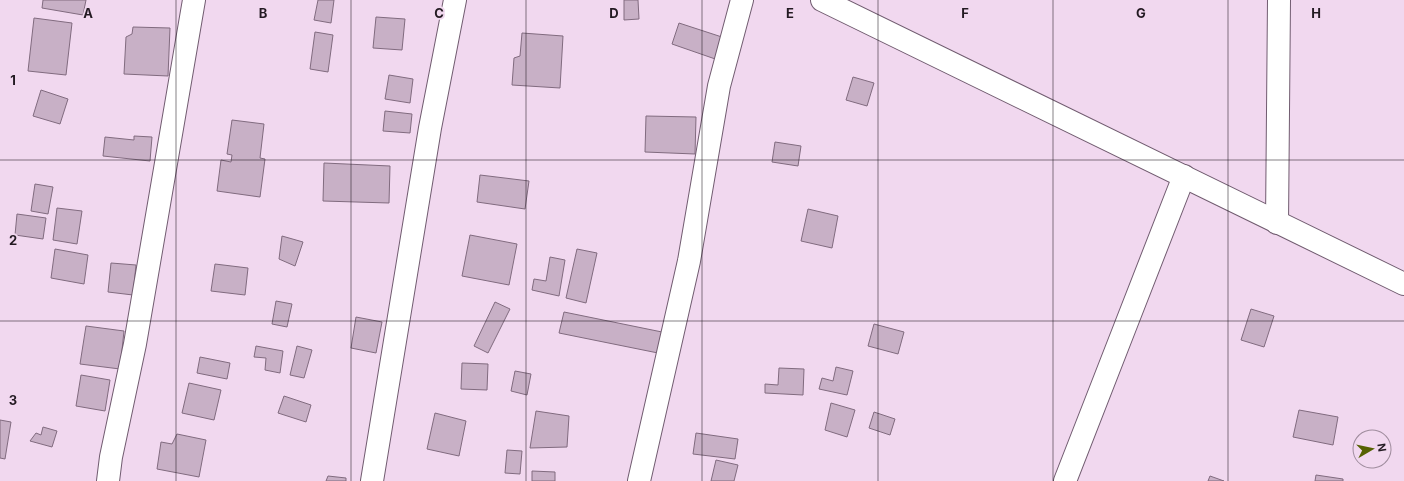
<svg xmlns="http://www.w3.org/2000/svg" width="1404" height="481" viewBox="0 0 1404 481" font-family="Inter,sans-serif">
	<style>
		.building { fill: #c8b0c6; stroke: #816b7f }
		.lines { fill: none; stroke-linecap: round; stroke-linejoin: round }
		.street-casing { stroke: #715c70; stroke-width: 24 }
		.secondary-casing { stroke: #715c70; stroke-width: 24 }
		.street { stroke: #fff; stroke-width: 22 }
		.secondary { stroke: #fff; stroke-width: 22 }
		.grid { fill: none; stroke: #231a22; stroke-width: 1; stroke-opacity: 0.55 }
		.grid-label { font-size: 13px; text-anchor: middle; font-weight: bold; fill: #231a22; stroke: #f1d8ef; stroke-width: 3.5; stroke-linejoin: round; paint-order: stroke }
	</style>
	<rect width="100%" height="100%" fill="#f1d8ef"/>
	<path class="building" d="M43,0H86L83,15L42,8Z
		M318,0H334L331,23L314,20Z
		M624,0H638L639,19L624,20Z
		M376,17L405,19L402,50L373,48Z
		M34,18L72,23L66,75L28,71Z
		M679,23L728,39L721,61L672,44Z
		M133,27L170,28L168,76L124,74L126,37L132,34Z
		M315,32L333,35L328,72L310,69Z
		M522,33L563,36L560,88L512,85L514,58L520,56Z
		M389,75L413,79L410,103L385,99Z
		M853,77L874,83L867,106L846,100Z
		M41,90L68,99L60,124L33,116Z
		M385,111L412,114L410,133L383,131Z
		M646,116L696,117L695,154L645,152Z
		M232,120L264,124L260,158L265,159L260,197L217,191L221,160L231,162L232,155L227,154Z
		M134,136L152,137L150,161L103,156L105,137L134,140Z
		M775,142L801,146L798,166L772,162Z
		M324,163L390,166L389,203L323,201Z
		M480,175L529,181L525,209L477,202Z
		M35,184L53,187L48,214L31,211Z
		M57,208L82,211L77,244L53,240Z
		M808,209L838,216L832,248L801,241Z
		M17,214L46,218L43,239L15,235Z
		M470,235L517,244L509,285L462,276Z
		M282,236L303,242L295,266L279,259Z
		M55,249L88,255L84,284L51,278Z
		M577,249L597,253L586,303L566,298Z
		M550,257L565,260L559,296L532,290L534,279L546,281Z
		M111,263L136,265L133,295L108,292Z
		M215,264L248,268L245,295L211,291Z
		M276,301L292,304L287,327L272,324Z
		M495,302L510,309L488,353L474,346Z
		M1251,309L1274,316L1264,347L1241,340Z
		M564,312L662,332L658,353L559,333Z
		M356,317L382,322L376,353L351,348Z
		M874,324L904,332L898,354L868,346Z
		M86,326L124,331L120,369L80,364Z
		M256,346L283,351L280,373L265,370L266,358L254,357Z
		M297,346L312,350L304,378L290,375Z
		M200,357L230,363L227,379L197,373Z
		M462,363L488,364L487,390L461,389Z
		M836,367L853,371L847,395L819,389L822,378L833,381Z
		M779,368L804,369L803,395L765,393V384L778,385Z
		M515,371L531,374L527,395L511,391Z
		M81,375L110,380L105,411L76,406Z
		M189,383L221,390L214,420L182,413Z
		M284,396L311,405L306,422L278,413Z
		M831,403L855,410L847,437L825,430Z
		M1299,410L1338,417L1333,445L1293,437Z
		M536,411L569,416L567,447L530,448Z
		M874,412L895,419L890,435L869,428Z
		M435,413L466,421L459,456L427,449Z
		M0,420L11,422L5,459L0,458Z
		M43,427L57,431L52,447L30,441L36,433L41,435Z
		M696,433L738,439L735,459L693,454Z
		M177,434L206,440L199,477L157,469L161,442L172,444Z
		M507,450L522,451L520,474L505,473Z
		M716,460L738,465L734,481H711Z
		M532,471L555,472V481H532Z
		M1316,475L1343,479V481H1315Z
		M328,476L346,478V481H326Z
		M1210,476L1224,481H1208Z"/>
	<g class="lines">
		<g class="street-casing">
			<path id="street" d="M1277,223L1279,0
				M108,481L111,457L135,344L194,0
				M372,481L430,128L455,0
				M639,481L689,261L719,86L742,0
				M1065,481C1104,379 1145,278 1184,176"/>
		</g>
		<g class="secondary-casing">
			<path id="secondary" d="M822,0L1404,284"/>
		</g>
		<use href="#street" class="street"/>
		<use href="#secondary" class="secondary"/>
	</g>
	<path class="grid" d="M176,0V481M351,0V481M526,0V481M702,0V481M878,0V481M1053,0V481M1228,0V481M0,160H1404M0,321H1404"/>
	<g class="grid-label">
		<text x="88" y="18">A</text>
		<text x="263" y="18">B</text>
		<text x="439" y="18">C</text>
		<text x="614" y="18">D</text>
		<text x="790" y="18">E</text>
		<text x="965" y="18">F</text>
		<text x="1141" y="18">G</text>
		<text x="1316" y="18">H</text>
		<text x="13" y="85">1</text>
		<text x="13" y="245">2</text>
		<text x="13" y="405">3</text>
	</g>
	<g transform="translate(1372 449) rotate(81)"><circle r="19" fill="#f1d8ef" stroke="#9f8c9d"/>
	<path d="M0-3L7 15L0 10L-7 15Z" fill="#566202"/>
	<text y="-6" font-size="11" font-weight="bold" text-anchor="middle" fill="#231a22">N</text>
	</g>
</svg>
